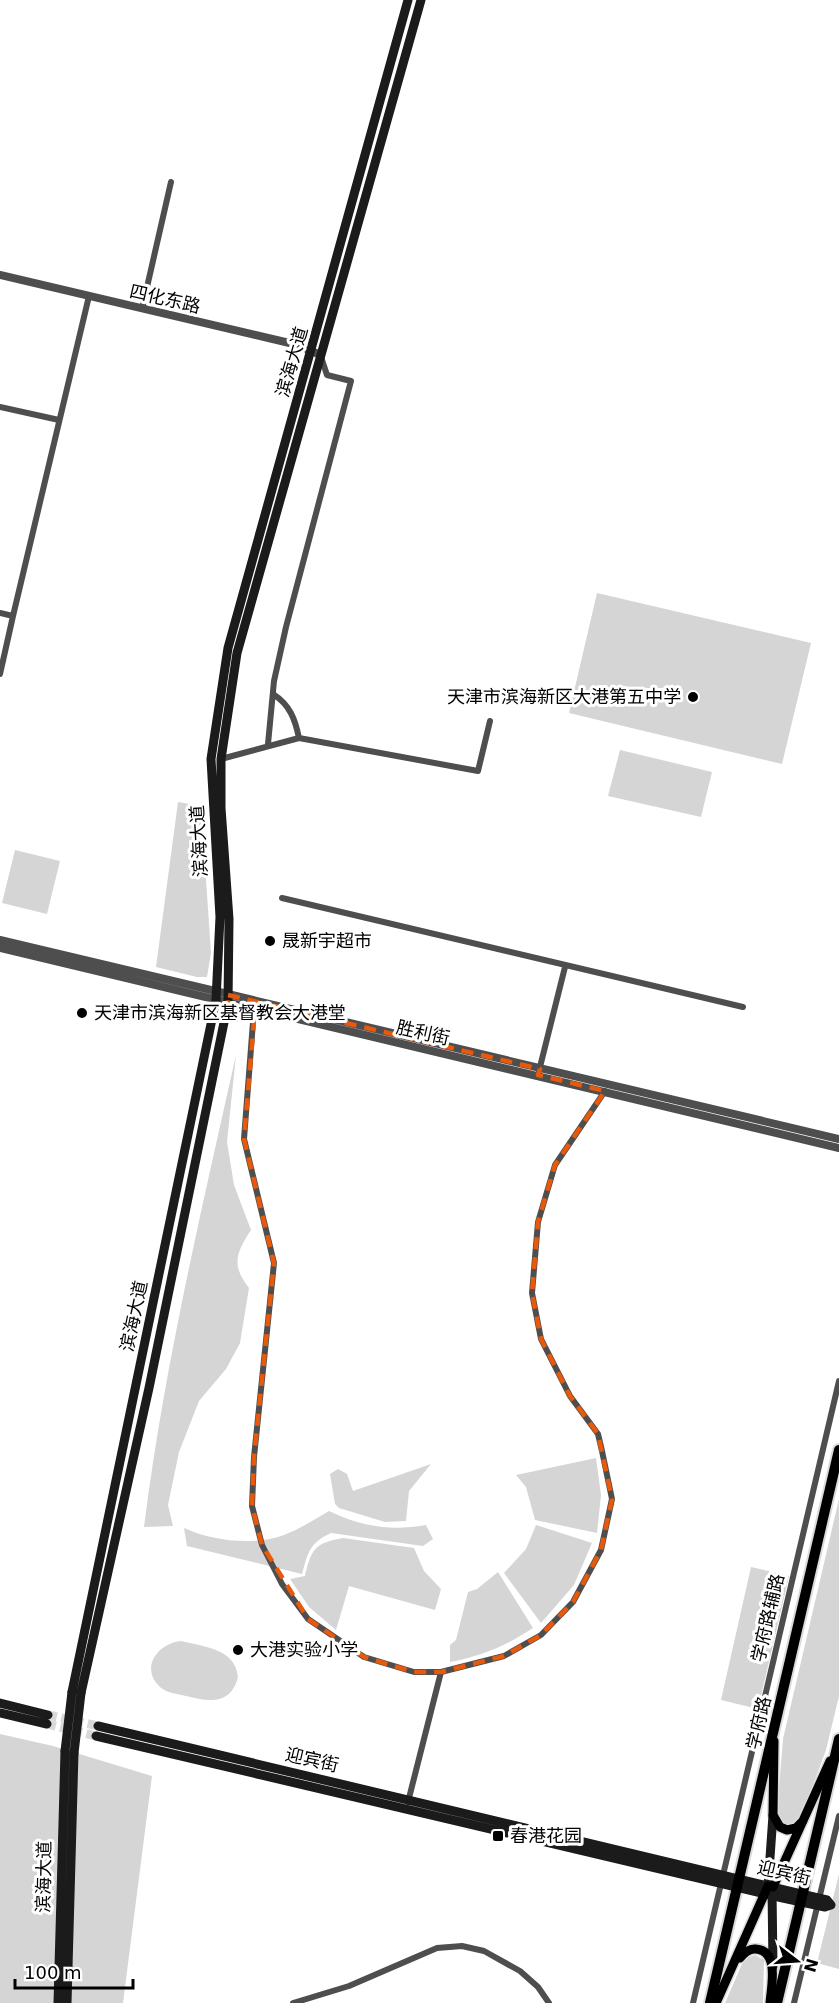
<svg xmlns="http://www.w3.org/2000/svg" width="839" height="2003" viewBox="0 0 839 2003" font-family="'DejaVu Sans','Noto Sans SC',sans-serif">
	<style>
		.green { fill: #d5d5d5 }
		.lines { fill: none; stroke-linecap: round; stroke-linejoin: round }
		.secondary-tunnel { stroke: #d9d9d9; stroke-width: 9; stroke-dasharray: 9 4.5; stroke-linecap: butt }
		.primary-casing { stroke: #dbdbdb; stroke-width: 12 }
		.trunk-casing { stroke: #dbdbdb; stroke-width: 14 }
		.minor { stroke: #4e4e4e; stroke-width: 6 }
		.tertiary { stroke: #4e4e4e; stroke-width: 8 }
		.secondary { stroke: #1b1b1b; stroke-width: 9 }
		.primary { stroke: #000; stroke-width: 9 }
		.trunk { stroke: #000; stroke-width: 10 }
		.secondary-bridge { stroke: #1b1b1b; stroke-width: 9 }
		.marked { fill: none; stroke: #e8590c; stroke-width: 4.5; stroke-dasharray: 12 8; stroke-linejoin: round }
		.poi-dot { fill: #000; stroke: #fff; stroke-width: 2 }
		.labels { text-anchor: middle; stroke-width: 6; stroke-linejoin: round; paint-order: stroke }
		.street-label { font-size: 18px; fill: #000; stroke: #fff }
		.poi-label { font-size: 18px; fill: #000; stroke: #fff; text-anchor: start }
	</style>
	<rect width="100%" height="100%" fill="#fff"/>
	<path class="green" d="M597,593L811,643L782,764L569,713Z
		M620,750L712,772L701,817L608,796Z
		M178,802L201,806L211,953L207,977H197L156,967Z
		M15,850L60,861L47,914L2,903Z
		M236,1055L227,1142L234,1185L251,1230C236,1253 231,1265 249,1288L240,1343L226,1369L199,1401L179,1452L168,1505L173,1526L144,1527C164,1368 201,1212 236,1055Z
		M596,1458L601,1495L597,1533L535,1520L526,1487L516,1475Z
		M431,1464L409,1491L406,1521L385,1522L339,1508L335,1504L330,1474L338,1469L347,1474L353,1491Z
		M839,1499V1696L826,1750L800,1820L793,1826L781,1824L777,1812L783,1739Z
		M329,1511C362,1527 391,1531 426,1525L433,1539L423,1546L331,1533C309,1543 308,1553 302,1574L187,1546L184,1528C212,1541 255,1546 284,1535C300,1529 315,1519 329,1511Z
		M536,1525L592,1543L574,1585L541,1623L504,1573L526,1549Z
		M343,1538L414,1548L424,1571L441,1589L435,1610L349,1586L336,1630L309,1607L290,1579L305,1576C311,1549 315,1543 343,1538Z
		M751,1567L789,1576L758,1709L721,1700Z
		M498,1572L533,1628C506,1646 481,1656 450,1662V1645L456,1640L468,1592L477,1589Z
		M181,1641C204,1647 235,1648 238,1677C231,1705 209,1702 186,1696C177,1694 167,1693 160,1687C139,1667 159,1643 181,1641Z
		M0,1734L53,1746L152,1776L123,2003H0Z
		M839,1874V1969L817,1963Z
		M755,1955L764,1960L763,2003H725L744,1959Z"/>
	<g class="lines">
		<path class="secondary-tunnel" d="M48,1715L98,1726
			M47,1724L96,1736"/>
		<g class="primary-casing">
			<path id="primary" d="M774,1741L773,1815L780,1827L787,1830L796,1828L803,1821
				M773,1887L830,1761
				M740,1958C744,1953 749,1948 756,1949C780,1951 771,1988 770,2003
				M716,2003L768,1886"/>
		</g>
		<g class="trunk-casing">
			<path id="trunk" d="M710,2003L839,1450
				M777,2003L839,1739"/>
		</g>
		<path class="minor" d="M142,309L171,182
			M0,407L59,420
			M0,613L13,616L89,296
			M0,674L13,616
			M273,694C290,705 295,719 299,738
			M268,744L274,681L286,627L351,381L327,375L321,357
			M221,759L299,738L478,771L490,721
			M282,898L743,1007
			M254,1009L244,1139L274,1263L254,1457L252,1506L262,1545L282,1584L308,1619L364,1657L414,1672H441L504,1656L541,1635L573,1602L601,1550L612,1499L602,1451L598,1434L570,1396L541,1339L532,1293L538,1222L555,1165L605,1091
			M539,1071L565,967
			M408,1802L441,1672
			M293,2003L349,1986L437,1948L462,1946L484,1951L520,1971L538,1987L549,2003
			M693,2003L839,1381
			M794,2003L839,1816"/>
		<path class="tertiary" d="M0,275L298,345L316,353
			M0,940L839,1139
			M0,948L839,1148"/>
		<path class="secondary" d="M72,1692L216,1000L220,917L211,759L228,648L408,0
			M81,1693L149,1388L228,1003L229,919L221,808V759L237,653L421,0
			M0,1703L48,1715
			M0,1713L47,1724
			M98,1726L818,1898L827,1900L831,1905
			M96,1736L783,1898L825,1907L831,1905
			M768,1886L773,1815
			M772,1890L773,1966
			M58,2003L65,1751
			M67,2003L74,1753"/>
		<use href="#primary" class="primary"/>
		<use href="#trunk" class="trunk"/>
		<path class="secondary-bridge" d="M65,1751L72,1692
			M74,1753L81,1693"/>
	</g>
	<path class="marked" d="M228,995L540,1069L538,1075L605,1091L555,1165L538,1222L532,1293L541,1339L570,1396L598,1434L612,1499L601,1550L573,1602L541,1635L504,1656L441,1672H414L364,1657L308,1619L262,1545L252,1506L254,1457L274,1263L244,1139L255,1009L228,1003Z"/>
	<g class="poi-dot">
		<circle cx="693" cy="697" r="6"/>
		<circle cx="270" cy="941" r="6"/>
		<circle cx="82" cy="1013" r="6"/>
		<circle cx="238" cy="1650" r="6"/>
		<rect x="492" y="1830" width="12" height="12" rx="3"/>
	</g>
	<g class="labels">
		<g class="street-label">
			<text transform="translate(165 299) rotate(13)" y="6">四化东路</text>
			<text transform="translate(292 362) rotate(-74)" y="6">滨海大道</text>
			<text transform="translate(199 841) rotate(-93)" y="6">滨海大道</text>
			<text transform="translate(423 1033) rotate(13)" y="6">胜利街</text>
			<text transform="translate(134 1316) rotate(-78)" y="6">滨海大道</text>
			<text transform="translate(768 1618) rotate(-77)" y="6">学府路辅路</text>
			<text transform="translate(759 1723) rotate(-77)" y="6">学府路</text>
			<text transform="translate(312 1760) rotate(13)" y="6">迎宾街</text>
			<text transform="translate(784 1873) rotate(13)" y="6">迎宾街</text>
			<text transform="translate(44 1877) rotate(-89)" y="6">滨海大道</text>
		</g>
		<g class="poi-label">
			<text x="681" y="703" text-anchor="end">天津市滨海新区大港第五中学</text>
			<text x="282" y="947">晟新宇超市</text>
			<text x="94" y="1019">天津市滨海新区基督教会大港堂</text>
			<text x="250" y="1656">大港实验小学</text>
			<text x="510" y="1842">春港花园</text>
		</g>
	</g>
	<g transform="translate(797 1961) rotate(107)" stroke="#ffffff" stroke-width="4.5" paint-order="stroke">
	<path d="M0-4.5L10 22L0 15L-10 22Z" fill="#000000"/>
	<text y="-9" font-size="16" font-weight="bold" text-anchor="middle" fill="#000000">N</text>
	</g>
	<path d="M15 1979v9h118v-9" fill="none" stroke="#000000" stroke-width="3"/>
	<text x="24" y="1979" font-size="18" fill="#000000" stroke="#ffffff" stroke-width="4.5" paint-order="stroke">100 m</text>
</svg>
